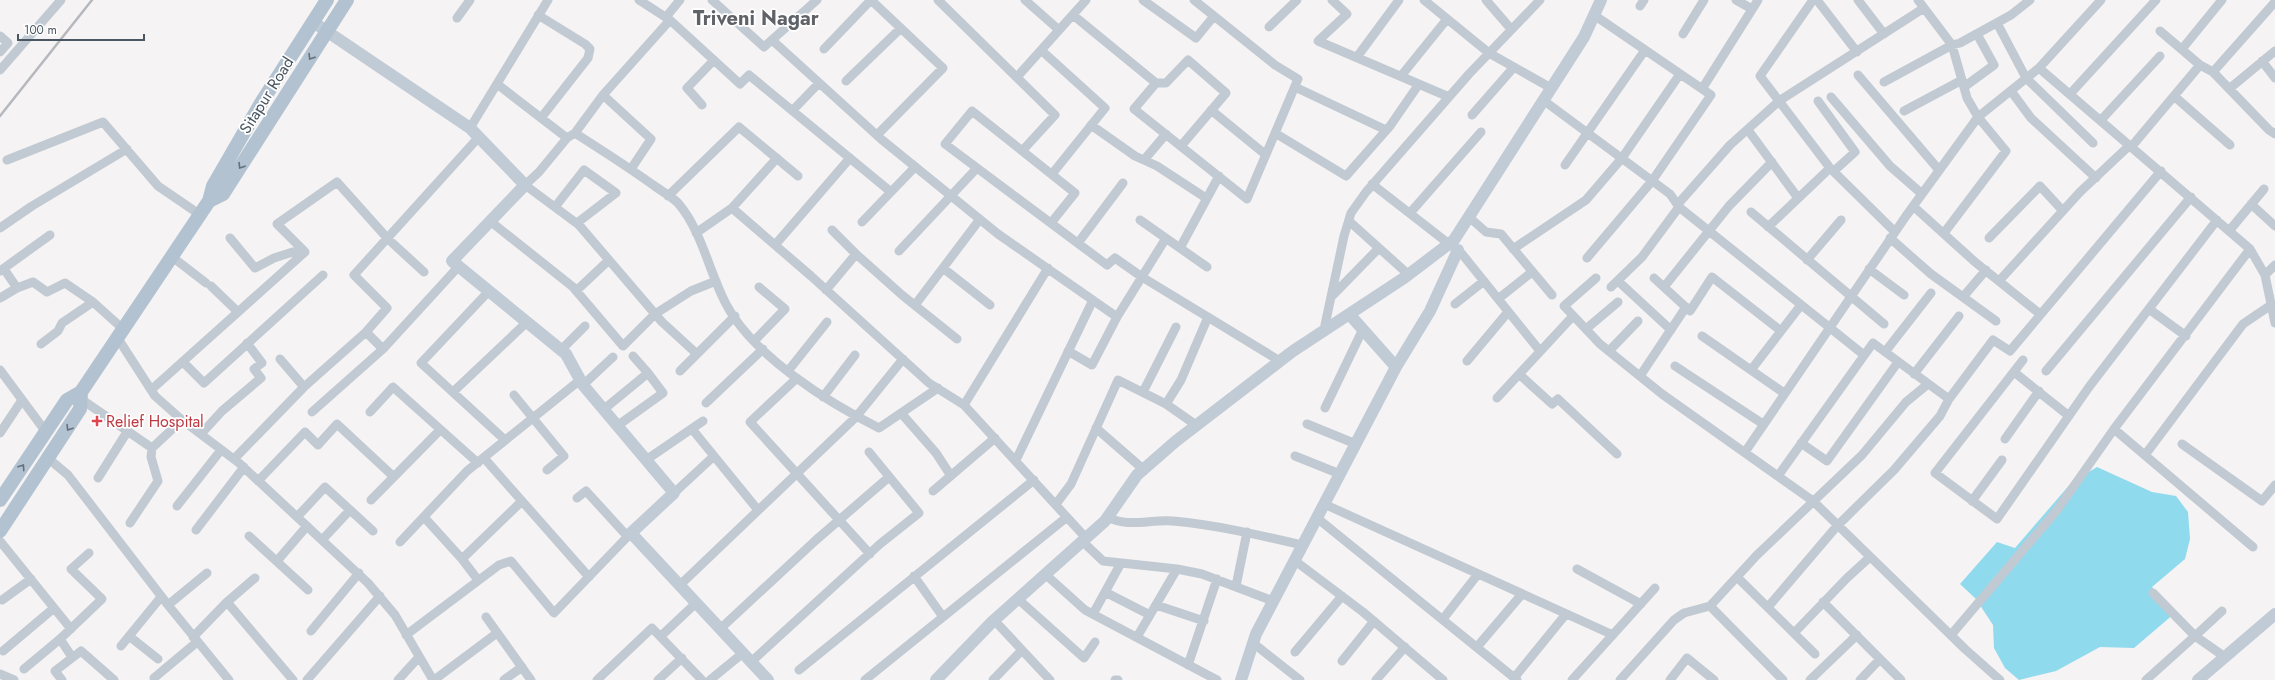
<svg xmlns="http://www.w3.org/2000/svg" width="2275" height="680" viewBox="0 0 2275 680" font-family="Jost,sans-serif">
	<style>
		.water { fill: #90daee }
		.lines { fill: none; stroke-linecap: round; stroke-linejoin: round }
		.street { stroke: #c1cad2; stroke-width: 9 }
		.secondary { stroke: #c1cbd6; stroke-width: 12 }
		.primary { stroke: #b3c2d1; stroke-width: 14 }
		.rail { stroke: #b5b8bd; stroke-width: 2.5 }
		.oneway { stroke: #64717d }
		.health-dot { fill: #e0444e; stroke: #fff; stroke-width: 1.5 }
		.labels { text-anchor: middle; stroke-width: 3.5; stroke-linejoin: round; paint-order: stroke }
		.street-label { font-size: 16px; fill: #4a5661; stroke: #fff }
		.health-label { font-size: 16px; fill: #be3a42; stroke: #fff; text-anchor: start }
		.district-label { font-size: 20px; font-weight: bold; fill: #5f6368; stroke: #fff }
	</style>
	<rect width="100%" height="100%" fill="#f5f3f3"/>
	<path class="water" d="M2097,467L2152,492L2176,496L2188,512L2190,539L2185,559L2152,587L2175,613L2134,648L2100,647L2056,671L2019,680L2005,668L1994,648L1993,625L1976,599L1960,584L1997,542L2015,548L2072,482Z"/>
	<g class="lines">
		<path class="street" d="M639,0L670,20L740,84L749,75L891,192
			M712,0L764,47L817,0
			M871,0L943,68L877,135
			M938,0L1055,115L1022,151
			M1025,0L1059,30
			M1143,0L1196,38L1214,16
			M1332,0L1347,14L1318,41L1449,97
			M1424,0L1489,53L1551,88
			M1486,0L1511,29
			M1736,0L1752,9
			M1813,0L1760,76L1830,168L1895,232
			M1817,0L1857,52
			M1858,0L1884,34
			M1918,0L1952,45L1967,98L1978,117L2006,151L1944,233
			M1640,6L1644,0
			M538,15L585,44L590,49L588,58L541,118
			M1073,15L1156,83H1166L1188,60L1226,93L1181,146
			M666,17L680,0
			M457,18L470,0
			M670,20L603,95L575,133L567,138L539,172L525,185L579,225L662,322L697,354
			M1997,23L2026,78L2093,143
			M1269,27L1297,0
			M2160,31L2200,65L2213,72L2269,130L2275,134
			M1683,34L1704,0
			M0,36L8,43L0,52
			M772,40L881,139L998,234L1117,317
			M824,49L871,0
			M2182,49L2222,0
			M1041,50L1105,108L1052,174
			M1357,57L1399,0
			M2262,61L2275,78
			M2039,68L2250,249L2265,275L2275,323
			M0,70L61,0
			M2213,72L2275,2
			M1858,75L1939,170
			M1401,76L1447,19
			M1017,77L1086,0
			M846,81L901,28
			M1884,82L1952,45L1960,43L2011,15L2030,0
			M1156,83L1134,109L1247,199L1298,79L1275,65L1194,0
			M497,84L567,138
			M1295,87L1386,130
			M1964,87L1994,65L1977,34
			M1702,89L1758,0
			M2229,89L2275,51
			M2011,91L2031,118L2096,178
			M2070,94L2156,0
			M603,95L651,139L631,169
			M2174,96L2230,145
			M1831,97L1890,166L1922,194
			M1543,100L1670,194L1679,207L1864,355
			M1818,101L1855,152L1834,171
			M702,105L687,88L714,60
			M793,110L819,83
			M1211,110L1266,155
			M1904,111L1962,80
			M1472,115L1514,67
			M2101,120L2160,56
			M1091,125L1135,156L1157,166L1206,198
			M470,128L548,0
			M1748,130L1798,198
			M575,133C603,151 630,168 656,187C663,192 672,197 678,203C702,231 709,272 726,304C753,356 829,403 879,428L938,388
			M1275,133L1346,176L1390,126L1419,84
			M2132,146L2200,65
			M7,160L103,122L158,186L199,214
			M1144,160L1166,134
			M1565,165L1645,50
			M1372,184L1462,254L1540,351
			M668,196L739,127L798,176
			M1678,204L1730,145L1779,101L1924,8
			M2251,204L2275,226
			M1913,206L1975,262L2040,314
			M555,207L584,170L616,193L577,223
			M732,208L811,276L929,383L964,405L1086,538
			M1751,212L1884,324
			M1410,213L1481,132
			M1469,217L1486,232L1501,234L1552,295
			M1140,220L1207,267
			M490,221L573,287L623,346L655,314L691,291L716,281
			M1349,221L1409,275
			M862,222L915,167
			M1051,223L1075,193L972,111L945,144L1107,265L1115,258L1142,277L1280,361
			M1768,227L1830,168
			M0,228L32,206L127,149
			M832,230L856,254
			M2229,231L2264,189
			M696,233L732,208L777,158
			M230,238L255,268L274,258L302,249
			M1890,238L1931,274L1996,321
			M1989,238L2040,186L2063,211
			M1078,243L1123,183
			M775,245L850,158
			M1180,248L1219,176
			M1513,249L1586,200L1622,158L1680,74
			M899,251L977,168
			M171,256L206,283
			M1587,258L1652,181L1711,95L1594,15
			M1807,260L1841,220
			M943,268L990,305
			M4,269L17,288
			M1869,269L1904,295
			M0,271L50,235
			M2265,275L2275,265
			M1596,278L1564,306L1600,344L1662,394L1813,501L1965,649L2000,680
			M1654,278L1690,311L1712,277L1781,331
			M1618,281L1671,330
			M1999,281L2080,192L2130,145
			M211,286L238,312
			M1611,287L1642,257L1679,207
			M1664,287L1729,206L1772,162
			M826,290L856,254L902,295L957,339
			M489,291L421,363L505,440
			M576,291L609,260
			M1331,297L1379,248
			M1963,297L1986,270
			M0,298L17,288L33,282L47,292L65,283L93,302L123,329
			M1498,299L1532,272
			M1455,304L1484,281
			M915,305L980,219
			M2149,309L2186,336
			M1328,329L1325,325L1344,236L1351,213L1366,192L1469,74L1540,0
			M1586,329L1618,302
			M366,332L383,349
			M1702,336L1784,393
			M117,337L155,396L182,420
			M754,341L785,309L759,287
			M41,344L58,331L62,323L93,302
			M561,350L585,326
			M1068,351L1092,365L1117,317L1166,238
			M1609,351L1638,321
			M1885,352L1931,293
			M633,356L648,373
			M280,359L304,387
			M2023,360L1935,473L1997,519L2089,387L2217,220
			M1467,361L1508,312
			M183,362L204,383L323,275
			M1675,366L1763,424
			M0,370L46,432
			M1751,370L1801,305
			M680,371L735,316
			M788,371L827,322
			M2046,371L2191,197
			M2014,372L2069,416
			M1519,374L1552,404L1558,399L1617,454
			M1914,374L1959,316
			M1640,376L1686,307
			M797,378L750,422L870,554
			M583,385L613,357
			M151,390L305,252L277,224L337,182L388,239L424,272
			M453,392L527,322
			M1143,392L1176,327
			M514,395L564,456L547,470
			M823,397L855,355
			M1497,398L1573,316
			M81,399L152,448L182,420L239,463L368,583L395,615L433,680
			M706,403L763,349
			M1166,404L1181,380L1208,317
			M964,405L1048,268
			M1325,408L1363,329
			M603,410L648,373L663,393L617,426
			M312,412L383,349L459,266
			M370,412L393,387L478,463
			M901,413L936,453L951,476
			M1307,424L1356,444
			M1096,428L1143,469
			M692,429L758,510
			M2114,429L2253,547
			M0,433L22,400
			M201,434L222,411L261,378L254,369L262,363L247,343
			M2005,439L2039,391
			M1801,443L1827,461L1898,362
			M2182,444L2262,501L2275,485
			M1745,452L1906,216L1978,117L2039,68L2101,0
			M2145,455L2243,324L2271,305
			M1295,456L1340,474
			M484,458L589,577
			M49,459L68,475L168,605L229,680
			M234,459L304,387L366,332L387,308L354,275L478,138
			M646,460L703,421
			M1016,460L1093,300
			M1778,476L1873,343L1949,399
			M98,478L127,432
			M258,481L305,432L318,445L337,424L394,477
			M933,491L995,438
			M674,493L714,456
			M577,498L586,491L628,537
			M371,500L440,430
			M1972,501L2002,460
			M1056,504L1071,484L1118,380L1166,404L1196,425
			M1324,504L1613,635
			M177,506L221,450
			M297,517L325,487L373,531
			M424,517L462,559L478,580
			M1107,517C1129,528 1150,519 1173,521C1217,525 1259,535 1302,545
			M1317,518L1517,680
			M130,523L158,481L151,457L152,448
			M196,530L244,467
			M249,536L308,590
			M322,540L350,510
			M0,541L71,629
			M1082,541L1103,561L1177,569L1202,574L1273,601
			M400,542L467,471L580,380
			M462,559L522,501
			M1294,560L1363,612L1443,680
			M277,561L307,526
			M1577,569L1641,604
			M1045,574L1085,610L1217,680
			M914,576L943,617
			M1737,577L1815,654
			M680,585L856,417L903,359
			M1236,586L1247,532
			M1105,592L1150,615
			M1018,599L1084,658L1095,642
			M2,600L31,579
			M227,602L293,680
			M1823,602L1901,680
			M168,605L207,573
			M1156,605L1204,621
			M1710,606L1783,680
			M1768,607L1837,526L1894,470L1940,416L1949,399L1993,340L2010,351L2161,171
			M2222,611L2195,636L2225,657
			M1093,614L1121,563
			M486,617L531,680
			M1443,619L1478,574
			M994,620L1050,680
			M720,629L816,540L889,477
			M311,631L359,573
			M1794,633L1847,578L1870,557
			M406,635L499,565L511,561L554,613L631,533
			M1951,635L2057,510L2114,429L2250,249
			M129,636L158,659
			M661,636L696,603
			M193,637L227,602L255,578
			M1137,637L1177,569
			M60,639L72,657
			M1253,643L1300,680
			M121,646L161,597
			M1477,647L1522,594
			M3,651L54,608
			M1295,652L1342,596
			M1342,661L1374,621
			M751,662L880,544L919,513L869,452
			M1188,665L1217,579
			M24,669L60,639L102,599L71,569L89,553
			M799,670L1034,480
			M0,674L14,680
			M154,678L197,642
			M1514,678L1566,614
			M62,680L55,671L81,651L114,680
			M307,680L380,596
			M398,680L419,657
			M434,680L497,633
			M504,680L522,667
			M597,680L652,628L702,680
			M658,680L682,658
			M710,680L743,653
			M865,680L1067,517
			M993,680L1022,650
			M1115,680H1118
			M1376,680L1405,647
			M1572,680L1655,588
			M1620,680L1674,620L1684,613L1710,606L1757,555L1862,455L1906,402L1928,384
			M1670,680L1687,658L1714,680
			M1810,680L1857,635
			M1860,680L1880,659
			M2146,680L2195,636L2153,593"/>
		<path class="secondary" d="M313,22L470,128L525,185L452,261L566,354L583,385L674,493L631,533L768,680
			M1396,367L1430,311L1458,250
			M936,680L992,622L1105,521L1137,475L1176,441L1293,351L1404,278L1454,240L1584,37L1601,0
			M1241,680L1256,634L1396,367L1350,315
			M2198,680L2275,614"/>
		<path class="primary" d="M209,201L223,194L347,0
			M0,500L67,400L81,392L209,201L213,186L261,103L327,0
			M0,531L80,409L81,392"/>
		<path class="rail" d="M0,116L92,0"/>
	</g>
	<defs><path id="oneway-chevron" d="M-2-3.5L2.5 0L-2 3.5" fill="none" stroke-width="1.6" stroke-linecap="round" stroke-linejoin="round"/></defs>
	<g class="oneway">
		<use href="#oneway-chevron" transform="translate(311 57) rotate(122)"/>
		<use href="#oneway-chevron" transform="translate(241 166) rotate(122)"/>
		<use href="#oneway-chevron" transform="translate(69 428) rotate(122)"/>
		<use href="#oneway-chevron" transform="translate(22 467) rotate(-56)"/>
	</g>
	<path class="health-dot" d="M95 415h4v4h4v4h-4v4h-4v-4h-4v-4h4z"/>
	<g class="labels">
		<g class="street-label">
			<text transform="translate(266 95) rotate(-58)" y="6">Sitapur Road</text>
		</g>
		<g class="health-label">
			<text x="106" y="427">Relief Hospital</text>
		</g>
		<g class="district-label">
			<text x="756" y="25">Triveni Nagar</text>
		</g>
	</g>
	<path d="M18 34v6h126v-6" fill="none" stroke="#4a5661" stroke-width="2"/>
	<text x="24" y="34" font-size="12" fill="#4a5661" stroke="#ffffff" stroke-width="3" paint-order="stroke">100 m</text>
</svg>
